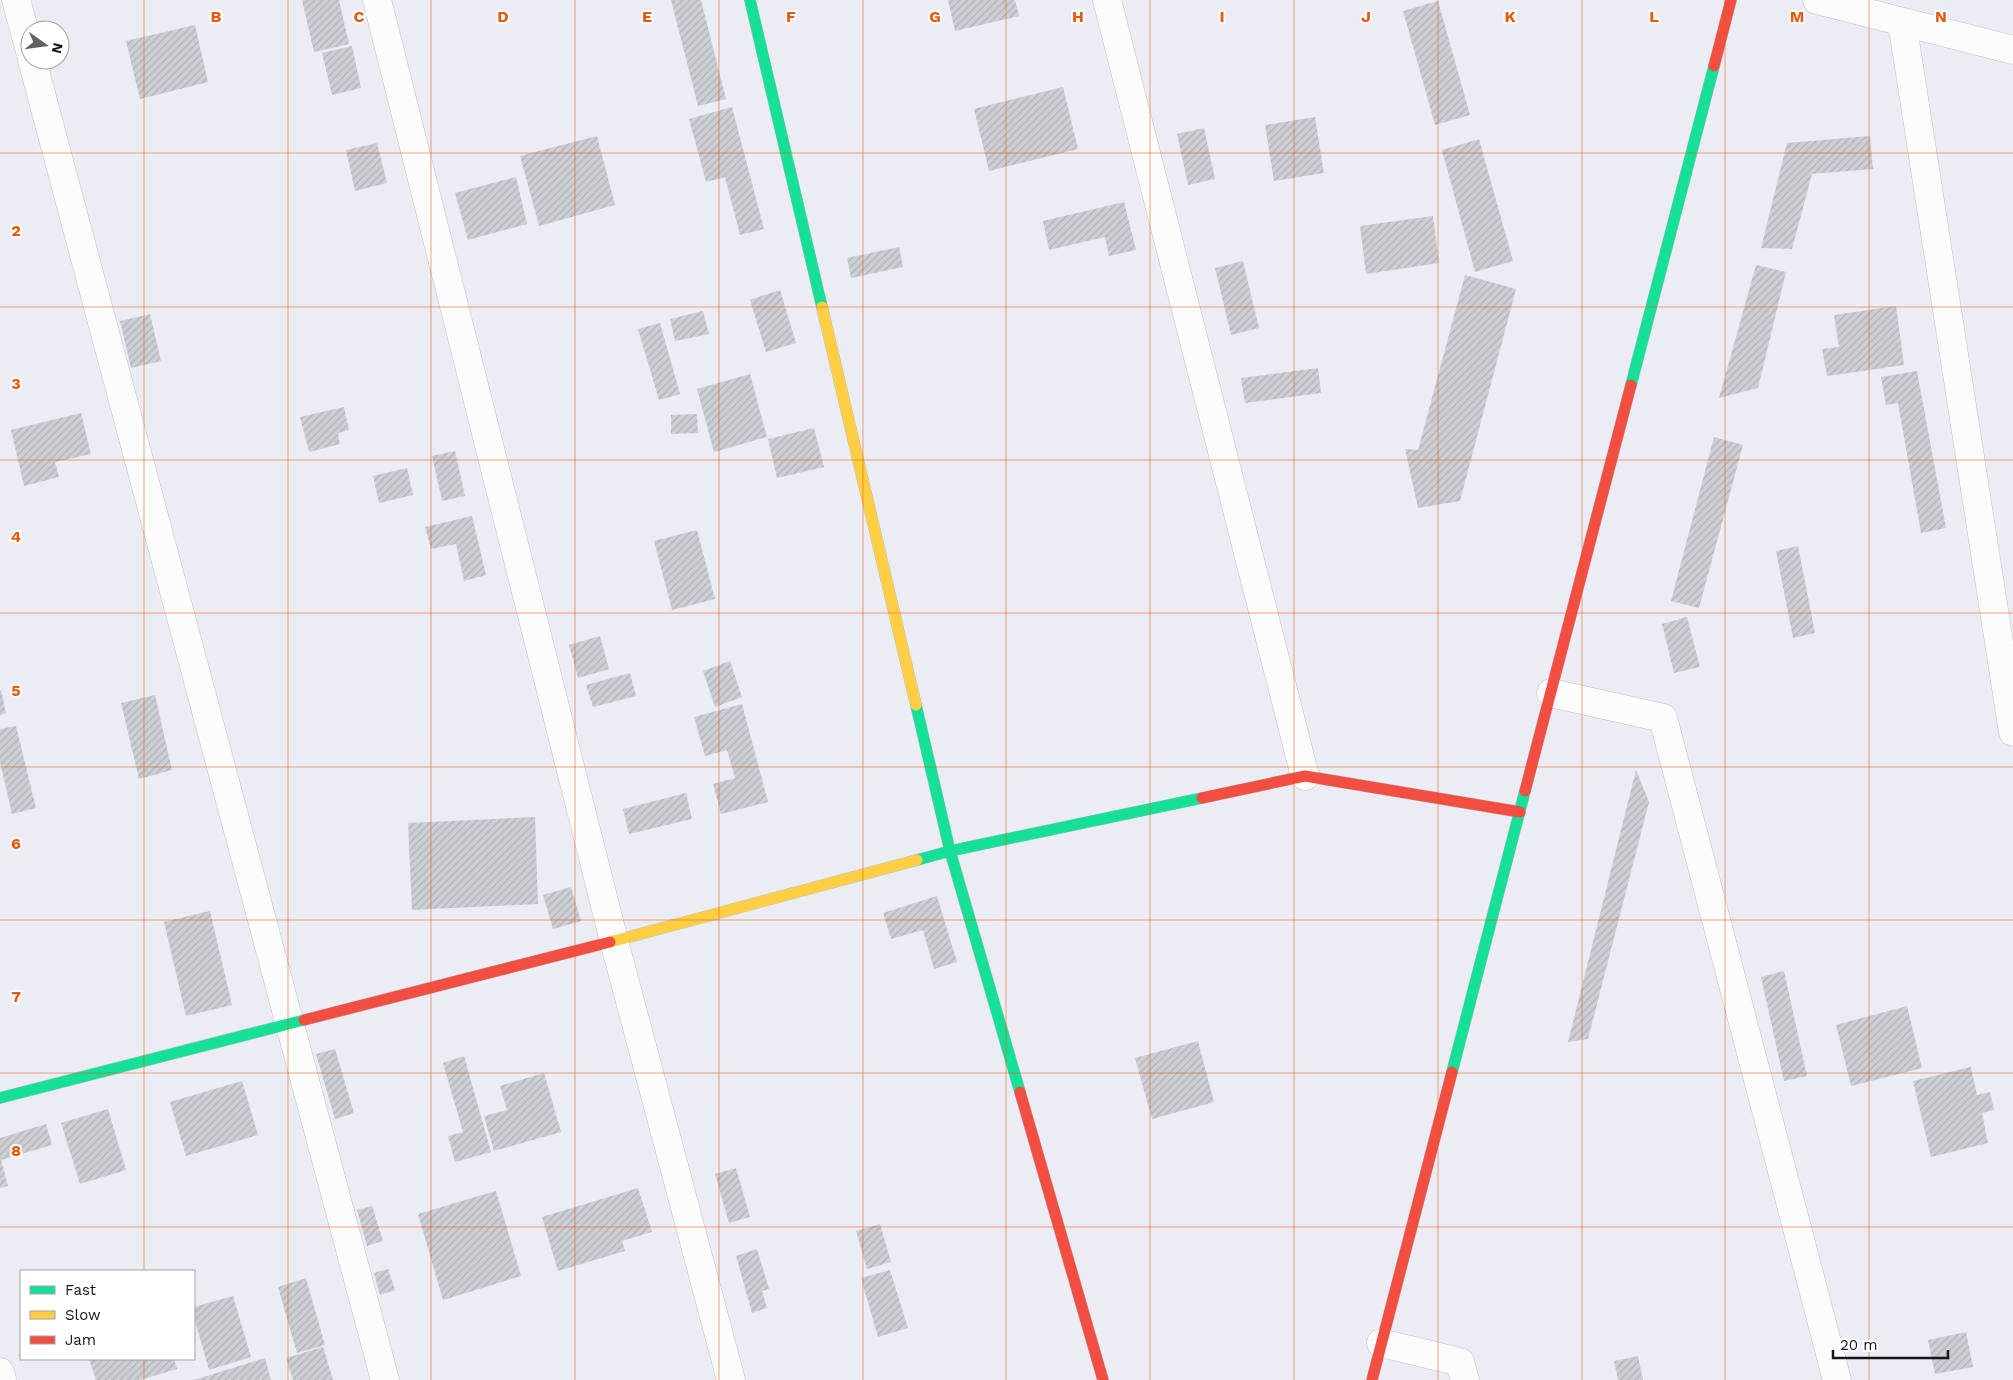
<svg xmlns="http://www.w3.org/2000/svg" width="2013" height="1380" viewBox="0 0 2013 1380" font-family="'Work Sans',sans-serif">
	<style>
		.building { fill: url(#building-hatch) }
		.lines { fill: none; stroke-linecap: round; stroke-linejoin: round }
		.street-casing { stroke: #bfc0c5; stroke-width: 29 }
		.fast-casing { stroke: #bfc0c5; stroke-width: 12 }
		.slow-casing { stroke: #bfc0c5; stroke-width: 12 }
		.jam-casing { stroke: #bfc0c5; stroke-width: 12 }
		.street { stroke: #fcfcfd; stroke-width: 28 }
		.fast { stroke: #16e098; stroke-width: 11 }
		.slow { stroke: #ffcf43; stroke-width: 11 }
		.jam { stroke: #f24e42; stroke-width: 11 }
		.grid { fill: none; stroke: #e8590c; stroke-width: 1; stroke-opacity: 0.55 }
		.grid-label { font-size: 16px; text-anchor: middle; font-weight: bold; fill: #e8590c; stroke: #fff; stroke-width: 4; stroke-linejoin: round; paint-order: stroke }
	</style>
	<defs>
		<pattern id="building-hatch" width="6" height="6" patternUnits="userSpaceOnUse" patternTransform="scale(1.25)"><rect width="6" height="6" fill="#cdcfd4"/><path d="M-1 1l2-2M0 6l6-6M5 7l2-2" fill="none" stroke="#afb1b5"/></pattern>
	</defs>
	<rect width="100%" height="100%" fill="#ecedf4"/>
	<path class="building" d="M302,0H339L349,44L314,52Z
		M671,0H701L726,99L698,106Z
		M948,0H1015L1019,16L955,31Z
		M1438,1L1470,115L1435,125L1403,11Z
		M195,25L208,82L140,99L126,41Z
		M352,46L361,88L332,95L322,53Z
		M1063,87L1078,149L989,171L974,109Z
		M732,107L764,229L740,235L725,177L706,182L689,119Z
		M1315,117L1324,173L1274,181L1265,125Z
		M1204,128L1215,179L1188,185L1177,134Z
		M597,136L615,205L539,226L520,156Z
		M1870,136L1873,169L1812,174L1792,249L1761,248L1787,143Z
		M1479,139L1513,261L1475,272L1442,150Z
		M377,143L387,183L355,191L346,150Z
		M516,177L527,224L468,240L455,193Z
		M1124,202L1136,250L1109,256L1105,237L1049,250L1043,221Z
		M1433,216L1439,263L1366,274L1360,226Z
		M899,247L903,267L851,278L847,258Z
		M1243,261L1259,328L1231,335L1215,268Z
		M1756,265L1786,272L1758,388L1719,398Z
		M1465,275L1516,289L1460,501L1418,508L1405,449L1418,450Z
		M780,290L796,343L766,352L750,300Z
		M1896,306L1904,365L1827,376L1822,349L1839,347L1834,315Z
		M703,311L709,334L675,341L670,319Z
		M150,314L161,361L131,368L120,321Z
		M660,323L680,394L659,400L638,329Z
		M1318,368L1321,393L1245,403L1241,378Z
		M1917,371L1946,528L1921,533L1898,403L1886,405L1881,377Z
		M750,374L767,437L714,452L697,389Z
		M344,407L349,430L338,433L340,444L309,452L300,417Z
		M81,413L91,454L55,462L59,477L24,486L11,430Z
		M697,414L698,433L671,434V415Z
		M814,428L824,467L777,478L768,439Z
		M1714,437L1743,445L1699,608L1671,601Z
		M455,451L465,496L442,501L432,456Z
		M407,468L413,495L379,503L373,476Z
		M472,516L486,575L464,581L456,544L431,549L425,527Z
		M697,530L715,599L672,610L654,541Z
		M1798,546L1815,633L1793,638L1776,551Z
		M1687,617L1700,667L1674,673L1662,624Z
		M600,636L609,669L578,678L569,645Z
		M730,661L742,697L715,707L703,671Z
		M630,673L636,696L593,707L586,685Z
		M1,690L6,713L0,715V691Z
		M155,695L172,770L139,779L121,703Z
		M742,704L768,802L721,814L713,784L735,778L727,750L705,756L694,717Z
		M16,726L36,808L12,814L0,762V729Z
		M1636,770L1649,802L1588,1039L1568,1042Z
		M686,793L692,819L629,834L623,809Z
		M535,817L538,904L412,910L408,823Z
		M571,887L581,921L553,929L543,895Z
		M937,896L957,962L934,969L923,930L891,939L883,913Z
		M210,911L232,1005L186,1016L164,922Z
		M1784,971L1807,1076L1784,1081L1761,977Z
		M1907,1006L1922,1068L1851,1086L1836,1025Z
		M1198,1041L1214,1102L1152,1119L1135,1058Z
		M335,1049L354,1113L335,1119L316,1054Z
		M464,1056L491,1152L455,1162L448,1136L463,1132L443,1063Z
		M1971,1067L1977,1095L1990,1092L1994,1110L1982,1113L1988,1143L1931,1157L1913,1081Z
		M544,1073L561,1132L494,1151L484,1116L507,1110L500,1086Z
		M242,1081L258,1135L186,1156L170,1102Z
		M108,1109L126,1170L80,1184L61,1123Z
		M46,1124L52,1145L1,1160L8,1186L0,1188V1138Z
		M736,1168L750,1217L729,1223L715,1174Z
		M638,1188L652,1232L622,1241L625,1251L558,1271L542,1217Z
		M496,1191L521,1276L443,1300L418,1214Z
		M372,1206L383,1241L367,1246L357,1210Z
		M880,1224L891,1262L867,1269L856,1231Z
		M757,1249L769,1289L762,1291L767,1308L752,1313L736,1256Z
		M388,1269L395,1290L380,1295L374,1273Z
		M890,1270L908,1328L878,1337L861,1278Z
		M306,1278L325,1345L297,1353L278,1287Z
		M233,1296L251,1357L209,1370L194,1317V1307Z
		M1966,1332L1973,1367L1935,1374L1928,1340Z
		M323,1347L333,1380H293L286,1358Z
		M1638,1356L1643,1380H1618L1614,1361Z
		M265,1358L271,1380H194Z
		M89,1359H174L177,1369L140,1380H96Z"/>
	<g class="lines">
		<g class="street-casing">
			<path id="street" d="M16,0L30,51
				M377,0L614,941L731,1380
				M1107,0L1305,776
				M1817,0L2013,50
				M1902,22L2013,732
				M32,60L385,1380
				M1551,693L1663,718L1837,1380
				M1381,1343L1460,1362L1465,1380
				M0,1372L2,1380"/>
		</g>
		<g class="fast-casing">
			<path id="fast" d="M750,0L822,307
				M1631,385L1714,66
				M916,705L950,851L1020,1092
				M917,860L950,851L1202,798
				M1452,1072L1525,791
				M0,1098L304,1020"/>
		</g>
		<g class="slow-casing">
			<path id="slow" d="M822,307L916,705
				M610,942L917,860"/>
		</g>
		<g class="jam-casing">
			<path id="jam" d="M1714,66L1731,0
				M1525,791L1631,385
				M1202,798L1305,776L1520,812
				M304,1020L610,942
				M1020,1092L1103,1380
				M1372,1380L1452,1072"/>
		</g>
		<use href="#street" class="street"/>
		<use href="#fast" class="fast"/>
		<use href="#slow" class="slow"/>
		<use href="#jam" class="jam"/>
	</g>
	<path class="grid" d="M144,0V1271M288,0V1380M431,0V1380M575,0V1380M719,0V1380M863,0V1380M1006,0V1380M1150,0V1380M1294,0V1380M1438,0V1380M1582,0V1380M1725,0V1380M1869,0V1380M0,153H2013M0,307H2013M0,460H2013M0,613H2013M0,767H2013M0,920H2013M0,1073H2013M0,1227H2013M144,1359V1380"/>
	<g class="grid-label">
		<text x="216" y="22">B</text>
		<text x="359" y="22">C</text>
		<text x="503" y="22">D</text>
		<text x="647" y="22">E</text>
		<text x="791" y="22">F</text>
		<text x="935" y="22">G</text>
		<text x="1078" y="22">H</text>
		<text x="1222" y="22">I</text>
		<text x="1366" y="22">J</text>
		<text x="1510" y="22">K</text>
		<text x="1654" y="22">L</text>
		<text x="1797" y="22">M</text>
		<text x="1941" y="22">N</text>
		<text x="16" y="236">2</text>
		<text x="16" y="389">3</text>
		<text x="16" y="542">4</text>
		<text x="16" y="696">5</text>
		<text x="16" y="849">6</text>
		<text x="16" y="1002">7</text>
		<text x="16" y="1156">8</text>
	</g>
	<rect x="20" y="1270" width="175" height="90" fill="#ffffff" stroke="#a2a2a3"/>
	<rect x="30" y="1286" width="25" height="8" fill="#16e098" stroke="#a2a2a3"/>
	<text x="65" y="1295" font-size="15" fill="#16161a">Fast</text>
	<rect x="30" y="1311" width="25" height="8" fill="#ffcf43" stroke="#a2a2a3"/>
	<text x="65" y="1320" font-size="15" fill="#16161a">Slow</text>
	<rect x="30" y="1336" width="25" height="8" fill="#f24e42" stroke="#a2a2a3"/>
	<text x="65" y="1345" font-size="15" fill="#16161a">Jam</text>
	<g transform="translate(45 45) rotate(104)"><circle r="24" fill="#ffffff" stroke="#a2a2a3"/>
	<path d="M0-4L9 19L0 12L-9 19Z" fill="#616166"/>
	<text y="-8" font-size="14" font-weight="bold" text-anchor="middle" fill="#16161a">N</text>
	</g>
	<path d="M1833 1350v8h115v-8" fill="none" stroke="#16161a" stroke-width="2.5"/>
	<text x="1840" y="1350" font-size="15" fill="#16161a" stroke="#ffffff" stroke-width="4" paint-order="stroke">20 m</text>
</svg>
